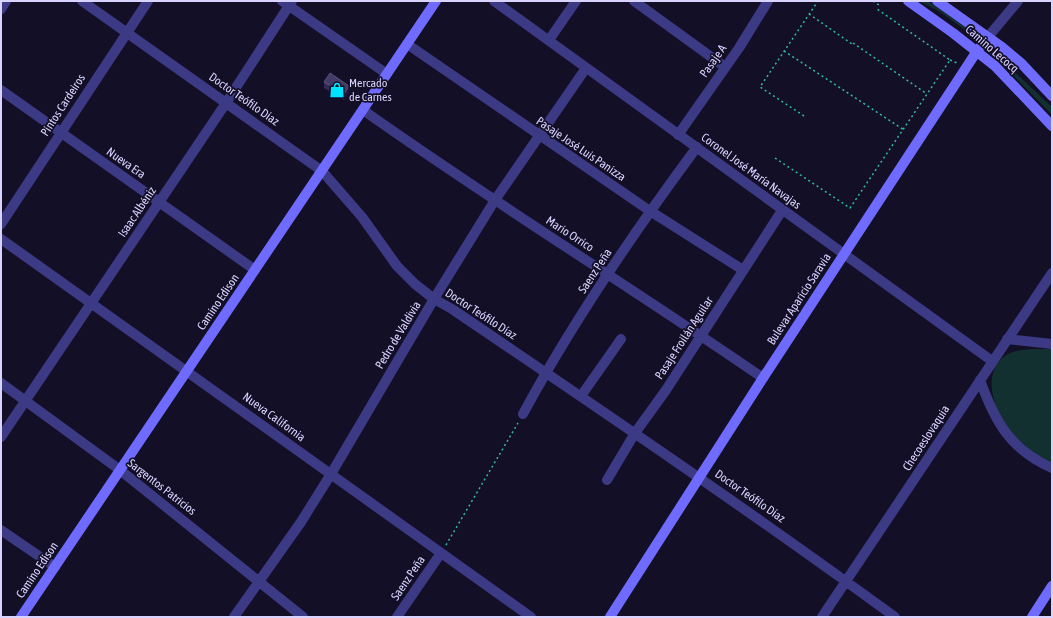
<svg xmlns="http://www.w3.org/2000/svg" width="1053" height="618" viewBox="0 0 1053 618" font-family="'Asap Condensed',sans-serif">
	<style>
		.green { fill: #12302f }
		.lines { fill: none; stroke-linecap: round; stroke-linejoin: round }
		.path { stroke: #2fb8b0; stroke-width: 1.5; stroke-dasharray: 2 3; stroke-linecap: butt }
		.street { stroke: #3d3a85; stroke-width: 10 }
		.secondary { stroke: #6f6bff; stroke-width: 10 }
		.wall { fill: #312854 }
		.shaded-wall { fill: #1d163a }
		.building { fill: #433a66; stroke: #5a527e }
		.labels { text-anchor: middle; stroke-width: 3.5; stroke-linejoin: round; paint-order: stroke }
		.street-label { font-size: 12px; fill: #d9d4ff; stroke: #130f26 }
		.poi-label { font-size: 12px; fill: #d9d4ff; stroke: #130f26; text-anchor: start }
	</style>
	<rect width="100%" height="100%" fill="#130f26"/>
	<path class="green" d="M919,1H928L976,35L975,37L940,12Z
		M986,49L1003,61L1052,107V115L1001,63L985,50Z
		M1032,349H1052V464C1037,455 1023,446 1011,432C994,412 979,371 1008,354C1015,350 1024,350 1032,349Z"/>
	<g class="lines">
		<path class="path" d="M873,1L879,5
			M809,14L852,44
			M853,43L927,94
			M784,51L904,130
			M950,60L957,63
			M804,116L760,87L818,1
			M775,158L850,208L950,60L877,9
			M446,545L518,423"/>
		<path class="street" d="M82,1L322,171L362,217L397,266L415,284L434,299L452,309C601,410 750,511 895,617
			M282,1L387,74
			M494,1L992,361
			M634,1L725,67
			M1,9L6,1
			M988,37L1018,1
			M549,40L576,1
			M407,44L650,211L743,270
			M1,90L255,270
			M363,110C494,203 631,287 763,378
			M678,135L739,48L768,1
			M1,224L148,1
			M1,239L531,617
			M1007,339L1052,344
			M980,380C995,422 1010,449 1052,468
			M1,383L120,470L303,617
			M581,396L621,339
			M523,414C573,321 634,232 697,147
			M1,437L226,103L292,1
			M607,480L635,433L666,390L783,209
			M1,530L55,567
			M234,617L301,522L331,474L434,299L495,200L586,68
			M397,617L441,553
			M822,617L1052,273"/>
		<path class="secondary" d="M908,1L953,33L995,66L1052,126
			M937,1L1002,47L1021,63L1052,96
			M21,617L436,1
			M610,617L763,378L977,51L988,37
			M1032,617L1052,586"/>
	</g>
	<path class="wall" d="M324,82L349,92L344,100L324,88Z"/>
	<path class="shaded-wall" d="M349,86V92L344,100V94Z"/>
	<path class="building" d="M330,73L349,86L344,94L324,82Z"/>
	<defs>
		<g id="shop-bare" transform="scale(1.2)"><path d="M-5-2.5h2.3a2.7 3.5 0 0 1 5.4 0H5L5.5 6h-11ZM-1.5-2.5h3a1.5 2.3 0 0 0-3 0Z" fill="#00e5ff" stroke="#130f26" stroke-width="2.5" paint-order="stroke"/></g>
	</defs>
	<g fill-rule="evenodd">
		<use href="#shop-bare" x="337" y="90"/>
	</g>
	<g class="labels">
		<g class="street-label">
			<text transform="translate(992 49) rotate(41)" y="4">Camino Lecocq</text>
			<text transform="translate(713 61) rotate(-55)" y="4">Pasaje A</text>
			<text transform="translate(244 99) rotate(35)" y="4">Doctor Teófilo Díaz</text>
			<text transform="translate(63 105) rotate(-57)" y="4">Pintos Cardeiros</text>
			<text transform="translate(581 149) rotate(34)" y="4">Pasaje José Luis Panizza</text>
			<text transform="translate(126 163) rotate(35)" y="4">Nueva Era</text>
			<text transform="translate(751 171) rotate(36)" y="4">Coronel José María Navajas</text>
			<text transform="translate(137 212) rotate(-56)" y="4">Isaac Albéniz</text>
			<text transform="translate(570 234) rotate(33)" y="4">Mario Orrico</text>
			<text transform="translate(595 271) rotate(-57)" y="4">Saenz Peña</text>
			<text transform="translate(799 299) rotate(-57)" y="4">Bulevar Aparicio Saravia</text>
			<text transform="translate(218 302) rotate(-56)" y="4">Camino Edison</text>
			<text transform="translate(481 314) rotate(33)" y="4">Doctor Teófilo Díaz</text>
			<text transform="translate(398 335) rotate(-59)" y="4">Pedro de Valdivia</text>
			<text transform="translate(684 338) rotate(-57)" y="4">Pasaje Froilán Aguilar</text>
			<text transform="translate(274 417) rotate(36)" y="4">Nueva California</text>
			<text transform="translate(926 438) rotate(-57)" y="4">Checoeslovaquia</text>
			<text transform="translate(162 487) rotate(38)" y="4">Sargentos Patricios</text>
			<text transform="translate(750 496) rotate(35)" y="4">Doctor Teófilo Díaz</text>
			<text transform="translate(37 570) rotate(-56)" y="4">Camino Edison</text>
			<text transform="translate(408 578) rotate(-56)" y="4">Saenz Peña</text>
		</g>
		<g class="poi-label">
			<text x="349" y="87">Mercado<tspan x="349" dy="14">de Carnes</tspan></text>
		</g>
	</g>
	<rect width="1053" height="618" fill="none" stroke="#d9d4ff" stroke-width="4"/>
</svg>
